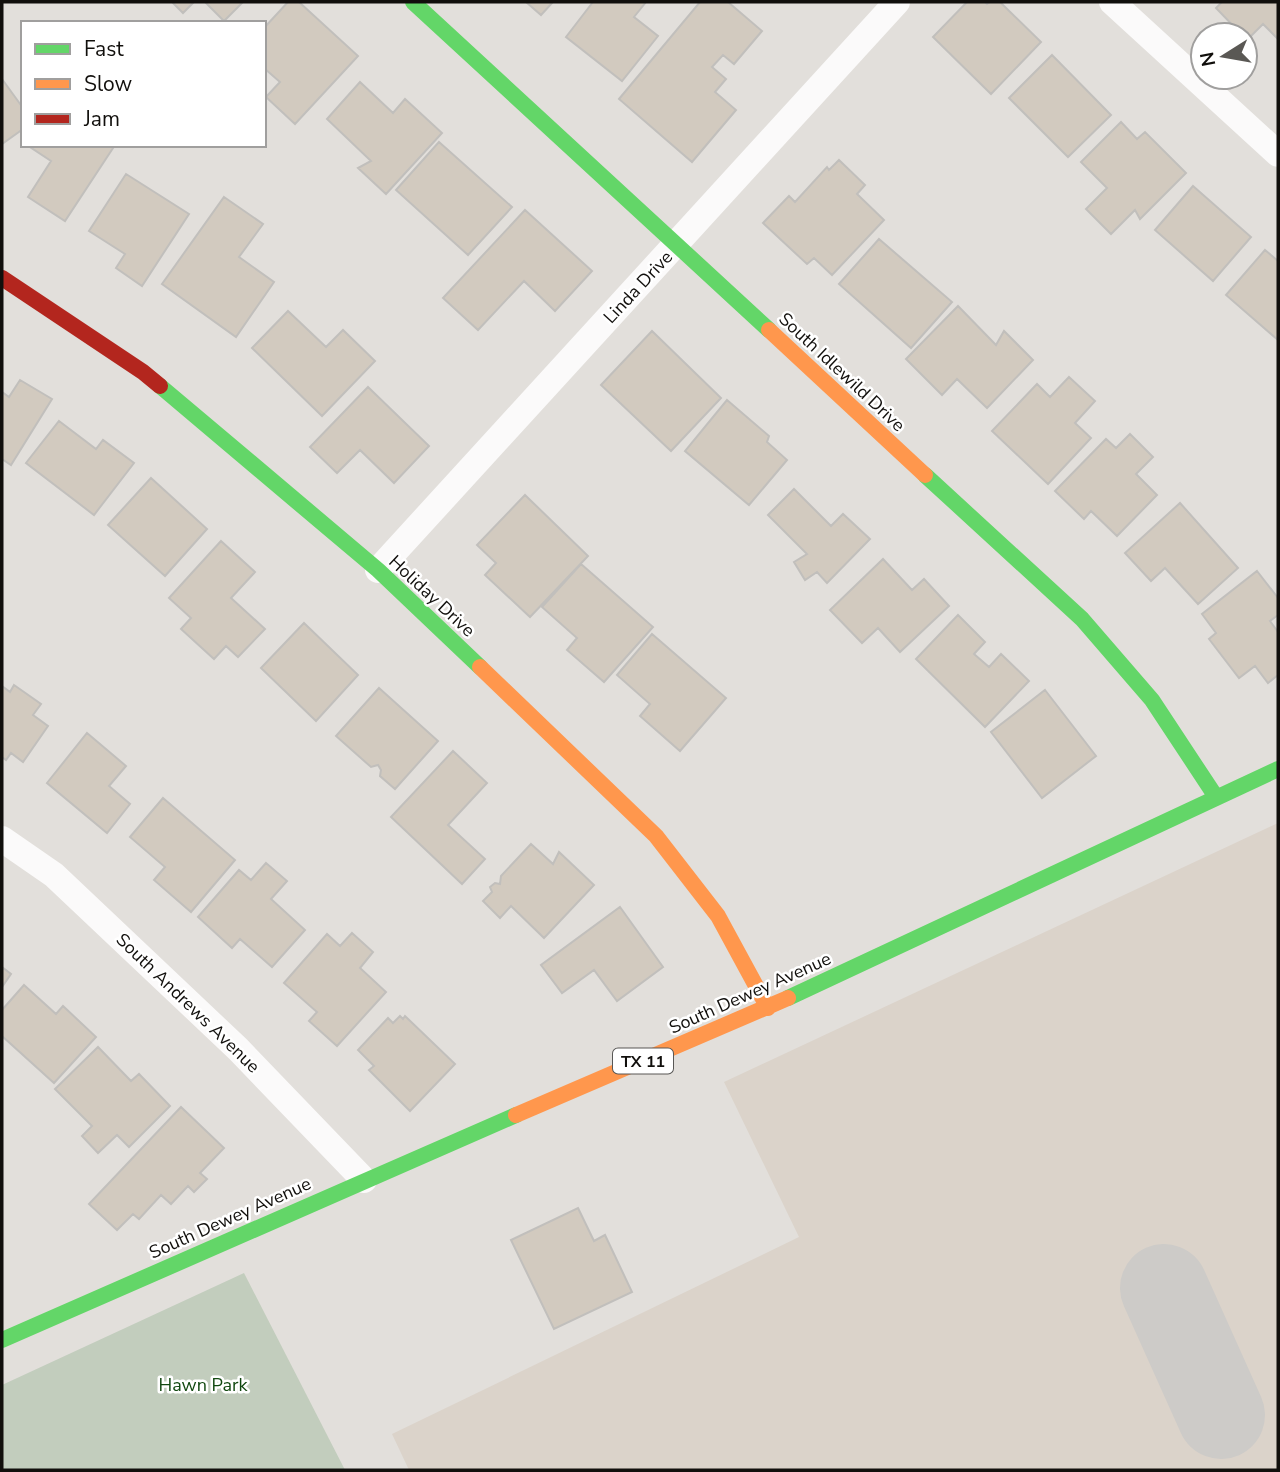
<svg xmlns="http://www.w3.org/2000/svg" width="1280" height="1472" viewBox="0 0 1280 1472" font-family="'Nunito Sans',sans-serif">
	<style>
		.built { fill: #dbd3ca }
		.green { fill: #c2cdbd }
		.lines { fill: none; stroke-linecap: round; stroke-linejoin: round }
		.taxiway { stroke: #cdcbc8; stroke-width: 88 }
		.building { fill: #d2cabf; stroke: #c1bfbc; stroke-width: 2 }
		.street { stroke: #fbfafa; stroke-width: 26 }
		.fast { stroke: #63d668; stroke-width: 16 }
		.slow { stroke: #ff974d; stroke-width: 16 }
		.jam { stroke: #b3261e; stroke-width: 16 }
		.labels { text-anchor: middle; stroke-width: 5; stroke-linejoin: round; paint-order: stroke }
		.shield { fill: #fff; stroke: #585755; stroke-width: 2 }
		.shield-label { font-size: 16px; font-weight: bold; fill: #110f0c }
		.street-label { font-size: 18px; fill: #110f0c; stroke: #fff }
		.park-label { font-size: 18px; fill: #114810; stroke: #fff }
	</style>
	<rect width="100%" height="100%" fill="#e2dfdb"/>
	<path class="built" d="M1278,823V1470H409L392,1434L799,1237L724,1082Z"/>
	<path class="green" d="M244,1273L345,1470H2V1385Z"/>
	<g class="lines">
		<path class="taxiway" d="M1164,1288L1221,1415"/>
	</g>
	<path class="building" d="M172,2H194L183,13Z
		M205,2H243L224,21Z
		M288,2H299L358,56L295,124L266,97L280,82L264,68V28Z
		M526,2H553L541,15Z
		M593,2H646L634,17L658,36L622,81L566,37Z
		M700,2H728L762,31L734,64L723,55L712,67L726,79L715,92L736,110L692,162L619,99Z
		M967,2H985L987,4L990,2H1000L1041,42L991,94L933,37Z
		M1222,2H1278V39L1263,24L1247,40L1245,35H1242L1216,8Z
		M1052,55L1111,115L1068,157L1009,98Z
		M2,79L23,108V129L2,144Z
		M360,82L393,113L405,99L442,133L386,194L358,168L371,161L327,119Z
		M1121,122L1137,139L1145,132L1186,173L1140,219L1135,210L1111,234L1086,209L1107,188L1081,162Z
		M439,142L512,207L468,255L396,190Z
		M32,145H115L65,221L28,197L51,161L30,147Z
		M839,160L865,185L857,194L884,220L832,275L814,258L807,264L763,223L789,196L795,202L827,167L829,170Z
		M126,174L189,214L142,286L116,268L125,254L89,231Z
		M1193,186L1251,237L1213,281L1155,230Z
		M224,197L263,224L239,257L274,282L236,337L162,284Z
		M525,210L592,271L555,311L524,281L478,330L443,298Z
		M879,239L952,302L911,348L839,284Z
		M1265,250L1278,261V340L1226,295Z
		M958,306L996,345L1004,331L1033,360L987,408L957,379L942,395L906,359Z
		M288,311L326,347L343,330L375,361L322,416L252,348Z
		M652,331L721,398L671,451L601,385Z
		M1069,377L1095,401L1075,423L1091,438L1048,484L992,431L1037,384L1050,397Z
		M20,380L52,399L11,465L2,459V392L9,397Z
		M368,387L429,446L394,483L360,450L337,473L310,447Z
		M727,400L769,436L767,442L787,460L749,505L685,451Z
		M59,421L96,449L103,440L134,463L94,515L26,463Z
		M1130,434L1153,457L1136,474L1157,495L1117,536L1091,511L1084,519L1055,491L1106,439L1116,448Z
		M151,478L207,529L165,576L108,525Z
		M794,489L831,526L843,514L870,539L827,583L817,572L805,580L794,562L807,554L768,515Z
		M525,495L588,556L530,617L485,575L496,563L477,545Z
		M1180,503L1238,568L1198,604L1165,568L1151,581L1125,553Z
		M221,541L255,572L231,598L265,629L238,657L226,646L214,659L181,629L191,618L169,598Z
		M883,559L912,590L924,579L949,606L900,652L878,628L862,643L830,610Z
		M581,564L653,627L604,682L567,650L577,638L542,607Z
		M1257,571L1278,598V615L1270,621L1278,632V675L1268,683L1255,666L1239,678L1209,639L1216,633L1202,614Z
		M958,615L985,642L974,654L989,667L1001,654L1029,681L985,727L916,659Z
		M304,623L358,675L316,721L261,668Z
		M652,634L726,698L680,751L640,716L650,704L617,675Z
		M14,685L41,704L33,715L48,726L23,762L11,753L6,760L2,757V686L10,692Z
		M379,688L438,741L395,789L380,776L381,770L378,765L371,767L336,736Z
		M1045,690L1096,756L1042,798L991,732Z
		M87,733L126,766L109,786L130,804L107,833L47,783Z
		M453,751L487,783L448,825L485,859L462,884L391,817Z
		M163,798L235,860L191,912L154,880L165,867L130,837Z
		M531,844L553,864L559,852L594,885L544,938L511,906L500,918L483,901L492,892L490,887L495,883L500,884L501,876Z
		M266,863L287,881L271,899L305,930L272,967L240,939L232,948L198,917L239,870L251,880Z
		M620,907L663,967L617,1001L594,970L562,993L541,965Z
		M352,933L373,952L360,968L386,992L337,1046L309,1021L317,1012L284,983L327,934L340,946Z
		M2,967L11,974L2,987Z
		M24,985L56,1014L63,1006L96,1037L54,1083L2,1036V1010Z
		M400,1016L403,1019L405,1016L455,1064L410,1111L369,1070L374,1066L358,1050L388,1018L393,1023Z
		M98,1047L131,1081L139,1074L170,1106L129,1147L117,1135L98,1153L82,1136L92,1126L55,1089Z
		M181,1107L224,1148L200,1173L207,1179L194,1192L188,1186L171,1204L161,1195L139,1219L133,1214L117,1230L89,1204Z
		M578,1208L594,1241L605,1235L632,1292L554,1329L511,1240Z"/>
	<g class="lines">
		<path class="street" d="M1112,2L1278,154
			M378,570L897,2
			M2,839L54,875L238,1049L364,1180"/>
		<path class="fast" d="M413,2L769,330
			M160,386L378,570L480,667
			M925,475L1082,619L1152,700L1216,797
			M788,998L1278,769
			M2,1340L516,1115"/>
		<path class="slow" d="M769,330L925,475
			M480,667L656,836L718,916L768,1008
			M516,1115L788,998"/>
		<path class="jam" d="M2,278L143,372L160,386"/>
	</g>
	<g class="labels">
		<rect class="shield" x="613" y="1048.5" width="60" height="25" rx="5"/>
		<g class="shield-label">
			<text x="643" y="1067">TX 11</text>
		</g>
		<g class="street-label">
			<text transform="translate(638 287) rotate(-47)" y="6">Linda Drive</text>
			<text transform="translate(842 372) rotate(43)" y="6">South Idlewild Drive</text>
			<text transform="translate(432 596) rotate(43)" y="6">Holiday Drive</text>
			<text transform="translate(750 993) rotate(-24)" y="6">South Dewey Avenue</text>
			<text transform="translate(188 1003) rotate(44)" y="6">South Andrews Avenue</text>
			<text transform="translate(230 1218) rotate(-24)" y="6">South Dewey Avenue</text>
		</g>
		<g class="park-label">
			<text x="203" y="1391">Hawn Park</text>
		</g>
	</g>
	<rect width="1280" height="1472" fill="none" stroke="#110f0c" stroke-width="7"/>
	<rect x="21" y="21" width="245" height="126" fill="#ffffff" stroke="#a09f9e" stroke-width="2"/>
	<rect x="35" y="44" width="35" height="10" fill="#63d668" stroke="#a09f9e" stroke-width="2"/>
	<text x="84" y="56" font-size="21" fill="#110f0c">Fast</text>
	<rect x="35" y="79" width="35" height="10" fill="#ff974d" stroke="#a09f9e" stroke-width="2"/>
	<text x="84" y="91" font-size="21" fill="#110f0c">Slow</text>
	<rect x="35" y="114" width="35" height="10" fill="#b3261e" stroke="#a09f9e" stroke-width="2"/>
	<text x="84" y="126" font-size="21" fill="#110f0c">Jam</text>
	<g transform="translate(1224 56) rotate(259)"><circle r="33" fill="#ffffff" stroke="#a09f9e" stroke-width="2"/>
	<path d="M0-5L12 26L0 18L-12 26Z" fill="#5a5854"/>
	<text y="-10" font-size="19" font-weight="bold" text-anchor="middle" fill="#110f0c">N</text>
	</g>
</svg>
